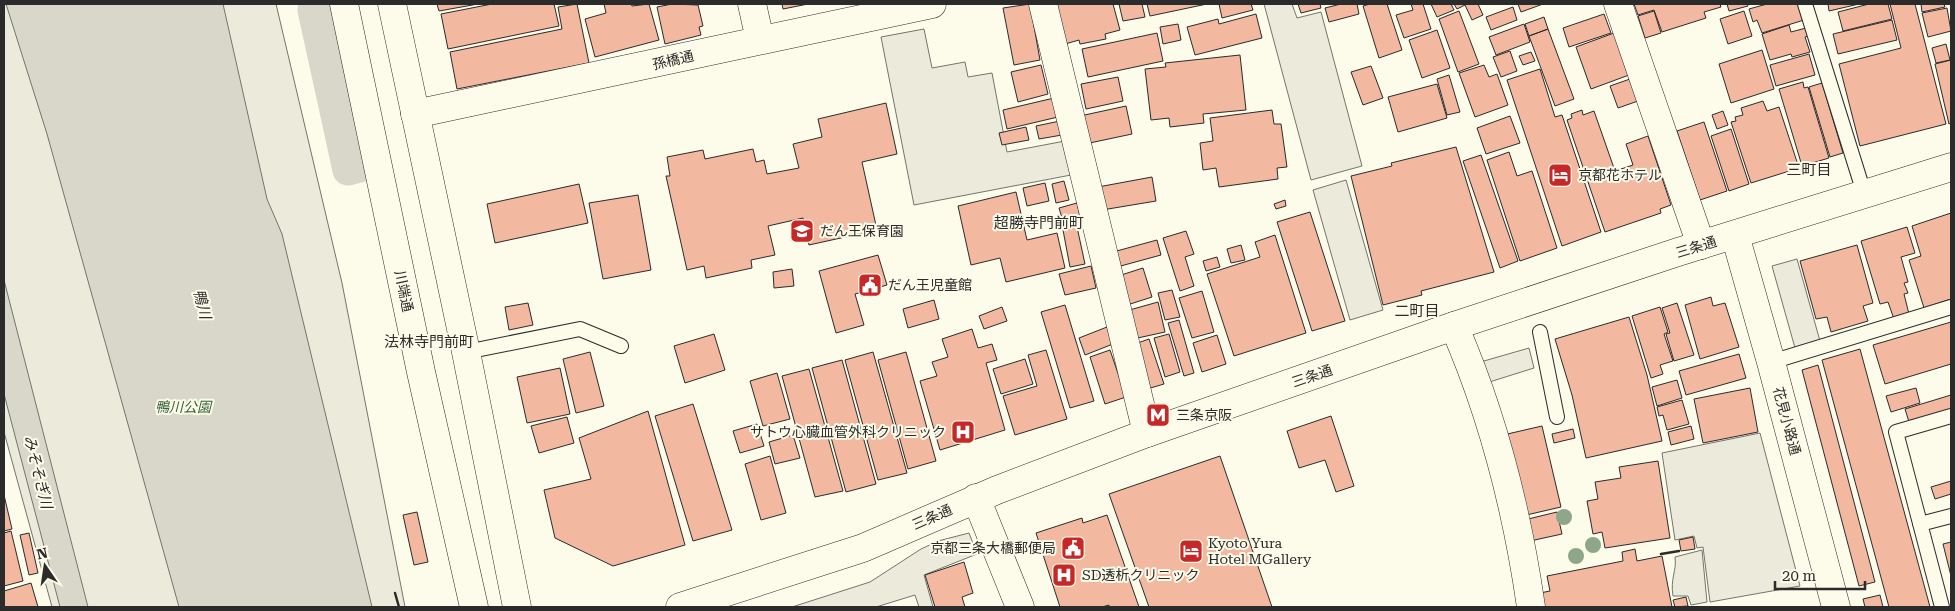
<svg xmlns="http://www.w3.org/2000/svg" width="1955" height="611" viewBox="0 0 1955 611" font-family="'Roboto Serif','Noto Sans JP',serif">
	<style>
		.green { fill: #ecebdb; stroke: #74746e }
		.parking { fill: #eceadb; stroke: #74746e }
		.water { fill: #d8d7c9; stroke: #74746e }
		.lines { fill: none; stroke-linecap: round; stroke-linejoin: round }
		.canal { stroke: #d8d7c9; stroke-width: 31 }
		.building { fill: #f2b8a0; stroke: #2b2b2b }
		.lane-casing { stroke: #2b2b2b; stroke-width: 16 }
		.street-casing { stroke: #2b2b2b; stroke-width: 29 }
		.secondary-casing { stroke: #2b2b2b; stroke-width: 29 }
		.primary-casing { stroke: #2b2b2b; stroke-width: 29 }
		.lane { stroke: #fdfbea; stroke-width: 14 }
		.street { stroke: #fdfbea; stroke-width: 28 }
		.secondary { stroke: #fdfbea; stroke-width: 28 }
		.primary { stroke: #fdfbea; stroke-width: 28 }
		.wall { stroke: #2b2b2b; stroke-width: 2.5 }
		.tree { fill: #8ea78a }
		.labels { text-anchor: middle; stroke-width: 4; stroke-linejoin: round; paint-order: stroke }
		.street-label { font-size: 14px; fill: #2b2b2b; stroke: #fdfbea }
		.poi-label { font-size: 14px; fill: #2b2b2b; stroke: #fdfbea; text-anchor: start }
		.park-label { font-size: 14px; font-style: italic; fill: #34623c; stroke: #fdfbea }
		.neighbourhood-label { font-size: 15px; fill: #2b2b2b; stroke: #fdfbea }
		.water-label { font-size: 15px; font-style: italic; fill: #2b2b2b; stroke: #fdfbea }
	</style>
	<rect width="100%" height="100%" fill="#fdfbea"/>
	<path class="green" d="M4,4H276L342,283L405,607H52L4,432Z
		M1264,4H1292L1297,18L1321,12L1362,166L1311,180Z
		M924,29L932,68L965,62L968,77L992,73L1007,152L1065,141L1071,175L914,205L881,37Z
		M1760,433L1800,586L1710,602L1703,547L1697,548L1694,536L1675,540L1662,453Z
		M1702,550L1707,602L1691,605L1688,596H1673C1670,578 1677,571 1675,557Z"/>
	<path class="parking" d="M1346,180L1383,310L1350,320L1313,190Z
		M1797,259L1820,341L1795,348L1772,266Z
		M1529,348L1534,368L1483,384L1477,363Z
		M969,533L977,554L924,575L933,607H919L915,595L876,607H792L870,582L921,549L938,541Z"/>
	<path class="water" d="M6,4H223L267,199L282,234L372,607H179L47,134Z
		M4,280L88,607H60L4,394Z"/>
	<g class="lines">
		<path class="canal" d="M321,8L346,91L363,166L348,170L313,10Z"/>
	</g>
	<path class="building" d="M437,4H478L439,11Z
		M492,4H554L559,26L448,49L441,14Z
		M577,4L589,63L457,89L450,52L562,29L558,7Z
		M604,4H631L632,6L649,4L659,40L595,57L585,19L606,13Z
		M672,4L698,5L703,26L699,27L701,35L665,44L657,7Z
		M782,4H808L783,9Z
		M1030,4L1040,60L1014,65L1003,8Z
		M1055,4H1113L1120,30L1105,34L1106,39L1080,44L1079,40L1065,44Z
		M1119,4H1142L1145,17L1123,21Z
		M1147,4H1207L1150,16Z
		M1219,4H1251L1253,10L1222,18Z
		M1298,4H1320L1321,8L1301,13Z
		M1341,4H1357L1359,14L1329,22L1325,8Z
		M1370,4H1387L1402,50L1379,58L1363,6Z
		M1411,4H1423L1431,29L1404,38L1396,15L1413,10Z
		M1431,4H1451L1454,10L1437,17Z
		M1454,4H1478L1483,15L1472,20L1465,5L1457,9Z
		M1518,4H1543L1521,12Z
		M1634,4H1720L1721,7L1704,12L1706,18L1662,32L1654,10L1638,15Z
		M1727,4H1747L1748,6L1729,11Z
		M1767,4H1798L1804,20L1762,33L1757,20L1753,22L1749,9Z
		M1828,4H1859L1829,11Z
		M1869,4H1888L1892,19L1843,31L1838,12Z
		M1890,4H1915L1946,124L1860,146L1839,64L1901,48Z
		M1921,4H1944L1945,7L1922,12Z
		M1513,7L1517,20L1491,30L1486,17Z
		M1947,8L1951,31L1928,37L1922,13Z
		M1459,11L1479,64L1458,72L1439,19Z
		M1654,11L1661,33L1645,38L1638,16Z
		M1744,11L1752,36L1728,44L1720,19Z
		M1256,14L1262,38L1195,55L1187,27L1218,19L1219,24Z
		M1604,14L1611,33L1569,47L1563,28Z
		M1544,17L1548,29L1529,36L1525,24Z
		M1892,20L1897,40L1838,54L1833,34Z
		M1178,24L1181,40L1163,44L1160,27Z
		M1524,24L1530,42L1496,55L1489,37Z
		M1789,25L1791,32L1806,28L1808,36L1805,37L1810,52L1792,57L1791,54L1770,60L1762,34Z
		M1548,29L1574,99L1555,106L1529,36Z
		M1437,30L1450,68L1422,78L1409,40Z
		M1157,33L1163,61L1088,77L1082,49Z
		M1614,33L1629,75L1591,89L1576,47Z
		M1946,44L1950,60L1936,63L1932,48Z
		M1762,50L1774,89L1731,103L1719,64Z
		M1510,51L1517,71L1501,77L1493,57Z
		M1531,52L1535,61L1523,65L1519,56Z
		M1809,54L1815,75L1776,86L1770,65Z
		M1240,55L1246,110L1203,114L1204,123L1170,127L1169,118L1151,120L1145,69L1166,67L1165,63Z
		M1951,60V123L1949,124L1935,64Z
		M1041,65L1048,94L1018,102L1011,72Z
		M1484,65L1489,77L1497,74L1508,105L1475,117L1459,73Z
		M1371,66L1383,98L1363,105L1351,72Z
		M1540,69L1555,117L1562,115L1601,232L1562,246L1507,80Z
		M1449,75L1460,112L1447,115L1437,79Z
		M1118,77L1123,101L1086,109L1081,84Z
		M1630,79L1638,101L1618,108L1610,86Z
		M1803,82L1804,88L1808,87L1829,158L1802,166L1779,89Z
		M1822,83L1843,153L1830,157L1809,87Z
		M1437,84L1447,118L1398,132L1388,97Z
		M1054,98L1058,117L1007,129L1003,110Z
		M1763,101L1767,111L1779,107L1799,168L1751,183L1731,122L1736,121L1735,117L1743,115L1741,108Z
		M886,103L897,154L862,162L877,230L809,245L803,218L768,226L775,255L751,260L752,268L706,278L704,266L687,270L666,176H670L667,157L703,150L705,159L753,149L756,162L764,160L767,174L799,168L793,144L822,137L818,119Z
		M1126,106L1132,134L1085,144L1080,116Z
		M1272,110L1274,124H1281L1287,167L1277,168L1278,179L1219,187L1216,168L1203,170L1200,143L1213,141L1210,118Z
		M1582,110L1583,115L1594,111L1615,171L1633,165L1626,144L1648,136L1671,205L1660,209L1661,213L1605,232L1567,120L1572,118L1571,114Z
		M1723,111L1728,125L1717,129L1712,115Z
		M1510,116L1520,143L1486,154L1477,128Z
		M1060,121L1062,135L1039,139L1036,126Z
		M1704,122L1727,191L1700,200L1677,131Z
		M1026,127L1029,140L1002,145L999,133Z
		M1731,129L1749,184L1729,191L1711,136Z
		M1456,147L1494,272L1421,291L1422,295L1383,305L1351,176L1392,166L1391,163Z
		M1509,152L1517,176L1532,171L1557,248L1520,261L1487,160Z
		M1481,155L1518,261L1500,268L1463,161Z
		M1152,177L1156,201L1102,210L1098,187Z
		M1064,181L1069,200L1056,203L1052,184Z
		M1045,183L1049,201L1027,206L1023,188Z
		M579,184L588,223L495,243L487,204Z
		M1016,192L1027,240L1057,233L1065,268L1006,282L1000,258L971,265L958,206Z
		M638,195L651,270L603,279L589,203Z
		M1285,200L1286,206L1276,209L1274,204Z
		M1077,203L1081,220L1064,225L1059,208Z
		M1310,212L1345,321L1312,331L1277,222Z
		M1951,213V299L1924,308L1909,260L1921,256L1912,226Z
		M1077,227L1085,264L1070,267L1063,230Z
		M1907,227L1915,253L1901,257L1908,282L1904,283L1908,293L1904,294L1909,314L1894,319L1888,302L1880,304L1861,241Z
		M1186,231L1194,254L1185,257L1194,286L1180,291L1163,238Z
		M1275,235L1306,333L1234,356L1207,274L1260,257L1255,242Z
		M1157,240L1161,255L1117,267L1113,252Z
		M1241,245L1245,260L1231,263L1227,249Z
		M1857,245L1873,303L1863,306L1868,321L1831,332L1827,317L1816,319L1800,261Z
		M878,255L887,285L855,294L864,325L836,333L819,271Z
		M1217,257L1220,267L1206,271L1203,261Z
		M1091,266L1096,288L1065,295L1059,274Z
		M1143,268L1152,297L1124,306L1115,277Z
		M792,269L794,286L774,288L773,272Z
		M1172,290L1180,317L1165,320L1158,293Z
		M1202,291L1214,332L1192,338L1179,298Z
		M1711,297L1713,306L1725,303L1739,347L1700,359L1685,305Z
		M934,300L939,319L908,328L903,309Z
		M1158,302L1165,332L1133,339L1126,311Z
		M528,303L533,325L509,330L505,307Z
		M1677,303L1694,355L1674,361L1666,334L1670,333L1662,308Z
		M1065,305L1094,401L1070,408L1041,312Z
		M1002,307L1007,321L984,329L979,316Z
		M1660,307L1668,332L1664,334L1673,361L1660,365L1663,374L1651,378L1632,316Z
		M1629,317L1647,375L1662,441L1586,458L1572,395L1555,339Z
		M1179,320L1194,373L1184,376L1168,323Z
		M1951,322V364L1885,384L1873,345Z
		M1107,327L1113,344L1085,355L1079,338Z
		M972,329L978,348L992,344L997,360L986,363L1005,430L940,450L920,381L937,376L932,362L948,357L942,339Z
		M714,334L725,370L685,383L674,346Z
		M1169,334L1180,372L1165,377L1154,338Z
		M1217,335L1226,364L1202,372L1193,343Z
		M1149,339L1164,384L1147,389L1132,345Z
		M1860,349L1930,607H1889L1822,360Z
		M1046,350L1067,419L1015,435L1003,396L1037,386L1028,355Z
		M1110,350L1126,397L1105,404L1090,357Z
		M590,352L604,406L576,413L563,359Z
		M873,352L907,473L878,480L845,360Z
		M906,352L936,461L908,469L878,360Z
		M1739,354L1746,378L1686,395L1679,371Z
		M1025,359L1033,384L1001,394L993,369Z
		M842,360L876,484L846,492L812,368Z
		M1818,365L1875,582L1859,586L1802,370Z
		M560,368L570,414L527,423L517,377Z
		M809,369L843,491L815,497L782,376Z
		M777,373L790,419L763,426L750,381Z
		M1677,380L1682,398L1657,406L1652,387Z
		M1750,388L1758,432L1703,443L1694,399Z
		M1916,388L1920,403L1891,412L1886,396Z
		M1951,395V410L1909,422L1905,409Z
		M1682,400L1689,424L1667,430L1663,415L1659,416L1657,407Z
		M693,404L732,530L693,541L655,416Z
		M648,411L685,545L613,566L555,538L544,490L591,479L579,438Z
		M1331,416L1354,486L1336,492L1325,460L1299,468L1287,431Z
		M567,417L574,443L539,453L531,426Z
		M757,424L764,446L740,453L733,431Z
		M1542,426L1561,507L1522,516L1503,435Z
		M1691,426L1694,439L1671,445L1668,432Z
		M1573,429L1575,438L1554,443L1552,434Z
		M793,435L800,458L775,464L769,442Z
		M770,456L786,513L761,520L745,464Z
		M1220,456L1272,607H1149L1109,494Z
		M1658,461L1670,538L1605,548L1602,532L1593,534L1587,501L1598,499L1595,482L1621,478L1619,467Z
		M1951,481V494L1935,499L1931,487Z
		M4,495L12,529L4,531Z
		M417,512L428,562L414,565L403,515Z
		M1557,512L1562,534L1530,541L1524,520Z
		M1107,515L1139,607H1109V605L1102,607H1060L1036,533L1082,518L1083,523Z
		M11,531L23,581L4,586V533Z
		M29,533L38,573L29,575L20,535Z
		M1693,537L1695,549L1681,551L1679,540Z
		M1951,542V576L1943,544Z
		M1635,549L1637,561L1662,556L1672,607H1543L1540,593L1550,591L1547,576L1623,561L1622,552Z
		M964,562L973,593L962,597L965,607H935L925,575Z
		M31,583L38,607H4V591Z
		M1880,595L1883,607H1865L1863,599Z
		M1686,597L1688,606L1675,607L1673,600Z"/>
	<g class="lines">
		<g class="lane-casing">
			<path id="lane" d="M1805,4L1864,193
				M1540,332L1557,417
				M466,352L580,329L621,346
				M1771,362L1951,307
				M1920,524L1951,516
				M1942,607L1896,432L1951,416"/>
		</g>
		<g class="street-casing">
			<path id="street" d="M752,4L760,40
				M1043,4L1147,433
				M1618,4L1701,245
				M415,114L932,4
				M1454,326C1494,418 1517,509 1531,607"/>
		</g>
		<g class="secondary-casing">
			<path id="secondary" d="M1735,235L1771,362L1836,607
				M976,498L1020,607"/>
		</g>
		<g class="primary-casing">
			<path id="primary" d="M344,4L421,372L474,607
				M392,4L466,352L517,607
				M680,607L863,548L997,490L1147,433L1454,326L1678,252L1951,167"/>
		</g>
		<use href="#lane" class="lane"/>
		<use href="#street" class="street"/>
		<use href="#secondary" class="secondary"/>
		<use href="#primary" class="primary"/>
		<path class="wall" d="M1661,554L1679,551
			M395,593L399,607"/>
	</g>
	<g class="tree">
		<circle cx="1564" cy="517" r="8"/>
		<circle cx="1593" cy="545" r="8"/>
		<circle cx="1576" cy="556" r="8"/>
	</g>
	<defs>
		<g id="hotel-square" transform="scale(1.25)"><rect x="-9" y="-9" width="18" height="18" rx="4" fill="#c62828" stroke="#fdfbea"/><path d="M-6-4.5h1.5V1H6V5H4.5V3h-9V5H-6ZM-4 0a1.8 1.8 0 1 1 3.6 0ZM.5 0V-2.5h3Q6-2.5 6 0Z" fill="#fff"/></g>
		<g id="school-square" transform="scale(1.25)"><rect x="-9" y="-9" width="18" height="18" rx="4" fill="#c62828" stroke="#fdfbea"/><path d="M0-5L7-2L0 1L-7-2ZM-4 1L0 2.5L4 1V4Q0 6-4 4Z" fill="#fff"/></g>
		<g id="civic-square" transform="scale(1.25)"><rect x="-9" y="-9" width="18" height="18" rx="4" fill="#c62828" stroke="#fdfbea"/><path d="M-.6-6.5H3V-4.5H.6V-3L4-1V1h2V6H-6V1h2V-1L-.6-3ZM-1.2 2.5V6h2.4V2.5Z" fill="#fff"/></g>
		<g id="metro-square" transform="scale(1.25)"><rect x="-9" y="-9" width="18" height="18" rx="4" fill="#c62828" stroke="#fdfbea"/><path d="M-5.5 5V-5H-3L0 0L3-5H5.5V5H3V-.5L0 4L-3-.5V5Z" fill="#fff"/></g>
		<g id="hospital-square" transform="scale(1.25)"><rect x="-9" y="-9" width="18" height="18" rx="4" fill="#c62828" stroke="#fdfbea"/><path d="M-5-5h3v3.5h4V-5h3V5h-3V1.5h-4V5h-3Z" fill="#fff"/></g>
	</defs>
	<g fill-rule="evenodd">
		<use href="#hotel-square" x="1560" y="175"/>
		<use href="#school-square" x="802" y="231"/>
		<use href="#civic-square" x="870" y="285"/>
		<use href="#metro-square" x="1158" y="415"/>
		<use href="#hospital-square" x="963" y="432"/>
		<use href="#civic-square" x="1073" y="548"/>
		<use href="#hotel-square" x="1191" y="551"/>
		<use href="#hospital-square" x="1064" y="575"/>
	</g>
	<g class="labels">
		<g class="street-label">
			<text transform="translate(673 60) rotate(-13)" y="5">孫橋通</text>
			<text transform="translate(1696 247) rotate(-17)" y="5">三条通</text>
			<text transform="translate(404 291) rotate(78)" y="5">川端通</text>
			<text transform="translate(1312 376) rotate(-19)" y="5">三条通</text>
			<text transform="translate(1787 421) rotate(75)" y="5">花見小路通</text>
			<text transform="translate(932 517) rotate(-24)" y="5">三条通</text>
		</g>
		<g class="poi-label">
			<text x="1578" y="180">京都花ホテル</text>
			<text x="820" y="236">だん王保育園</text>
			<text x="888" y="290">だん王児童館</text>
			<text x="1176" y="420">三条京阪</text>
			<text x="946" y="437" text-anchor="end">サトウ心臓血管外科クリニック</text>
			<text x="1208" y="548">Kyoto Yura<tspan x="1208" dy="16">Hotel MGallery</tspan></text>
			<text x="1056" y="553" text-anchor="end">京都三条大橋郵便局</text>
			<text x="1082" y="580">SD透析クリニック</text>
		</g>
		<g class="park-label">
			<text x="183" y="412">鴨川公園</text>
		</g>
		<g class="neighbourhood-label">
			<text x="1809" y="175">三町目</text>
			<text x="1039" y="228">超勝寺門前町</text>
			<text x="1417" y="316">二町目</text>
			<text x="429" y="347">法林寺門前町</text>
		</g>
		<g class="water-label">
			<text transform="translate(202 304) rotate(76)" y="5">鴨川</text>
			<text transform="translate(38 472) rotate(76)" y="5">みそそぎ川</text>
		</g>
	</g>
	<rect width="1955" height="611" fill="none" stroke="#2b2b2b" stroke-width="10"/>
	<g transform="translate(45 566) rotate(347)" stroke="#fdfbea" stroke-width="4" paint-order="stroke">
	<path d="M0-4L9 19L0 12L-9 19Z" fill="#2b2b2b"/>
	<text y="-8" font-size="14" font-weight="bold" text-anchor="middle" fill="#2b2b2b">N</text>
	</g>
	<path d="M1775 581v8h90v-8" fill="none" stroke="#2b2b2b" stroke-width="2.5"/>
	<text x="1782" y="581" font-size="15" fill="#2b2b2b" stroke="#fdfbea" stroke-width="4" paint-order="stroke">20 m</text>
</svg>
